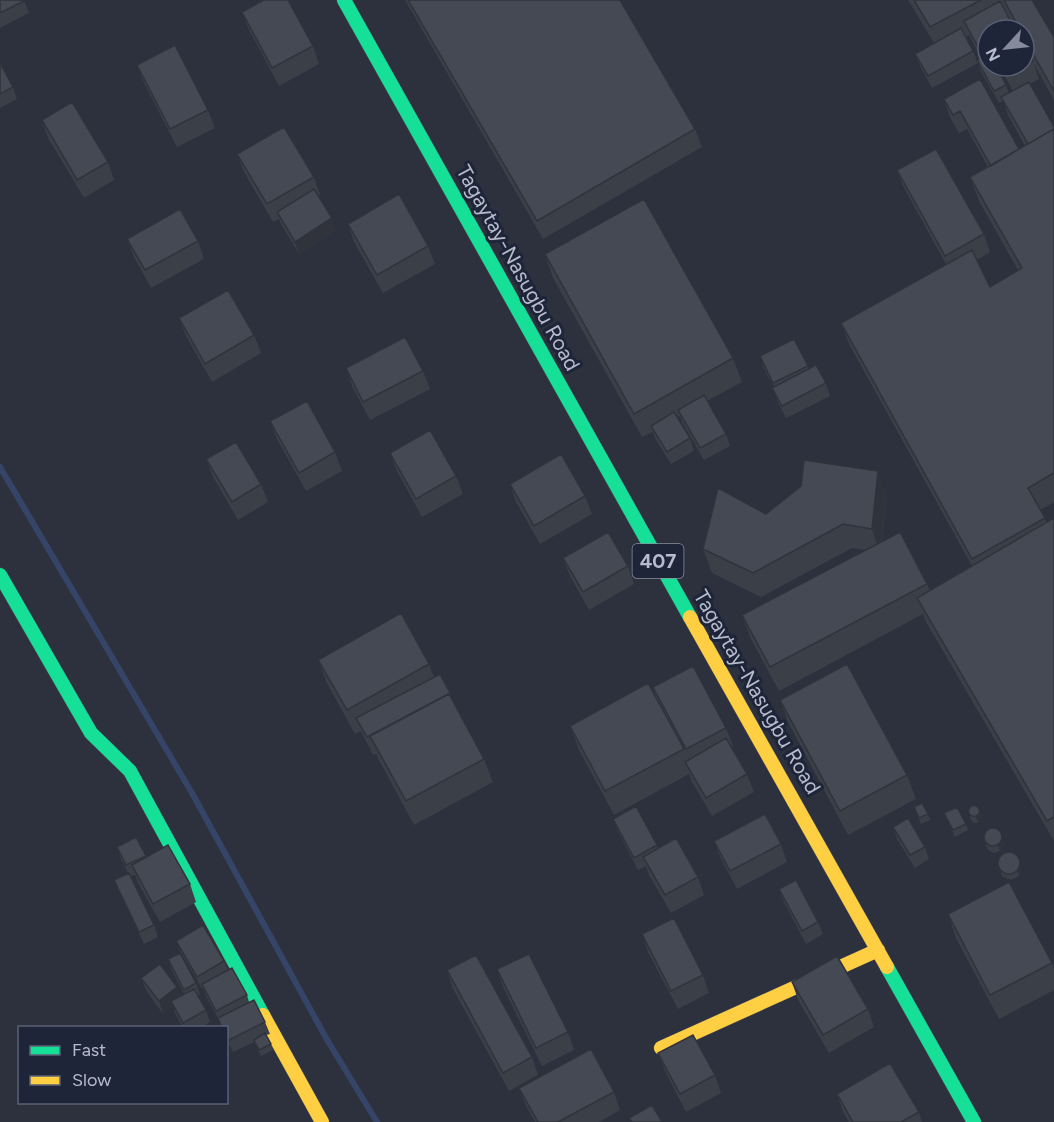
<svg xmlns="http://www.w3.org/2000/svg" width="1054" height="1122" viewBox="0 0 1054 1122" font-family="Figtree,sans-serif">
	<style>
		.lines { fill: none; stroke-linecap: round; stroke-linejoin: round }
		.stream { stroke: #364468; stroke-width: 6 }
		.fast-casing { stroke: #494c56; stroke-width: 15 }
		.slow-casing { stroke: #494c56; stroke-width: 15 }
		.fast { stroke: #16e098; stroke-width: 14 }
		.slow { stroke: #ffcf43; stroke-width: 14 }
		.wall { fill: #3b3f48; fill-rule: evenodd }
		.shaded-wall { fill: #30333b }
		.building { fill: #454954; stroke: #30333b; stroke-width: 1.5 }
		.labels { text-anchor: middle; stroke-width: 6; stroke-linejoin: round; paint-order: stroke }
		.shield { fill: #1e2539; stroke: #898fa1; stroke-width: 1.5 }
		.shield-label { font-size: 20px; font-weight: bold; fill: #b7bccd }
		.street-label { font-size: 21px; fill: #b7bccd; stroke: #1e2539 }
	</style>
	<rect width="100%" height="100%" fill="#2c313d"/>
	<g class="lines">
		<path class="stream" d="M0,467L192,793L326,1038L377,1122"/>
		<g class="fast-casing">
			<path id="fast" d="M344,0L690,617
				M0,575L91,733L130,771L263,1015
				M887,967L974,1122"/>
		</g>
		<g class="slow-casing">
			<path id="slow" d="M690,617L887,967
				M263,1015L322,1122
				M661,1048L878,950"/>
		</g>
		<use href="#fast" class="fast"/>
		<use href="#slow" class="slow"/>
	</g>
	<path class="wall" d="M0,0H24L29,13L0,28Z
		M405,0H620L695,129L702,147L543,239Z
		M908,0H1032L1054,37V100L1034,64L1039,79L1030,84L1054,127V502L1040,510L1047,523L1054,518V841L926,622L923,614L779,691L751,639L742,615L866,550L852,548L761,597L712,573L703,549L766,514L887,495L882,542L927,584L930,591L972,566L850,346L841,323L946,264L904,188L897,170L984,234L990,252L977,260L990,287L1018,270L979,201L970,177L988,167L967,129L959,133L950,117L944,99L1019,149L1025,146L1008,115L1003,101L999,103L981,72L977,60L981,58L969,35L966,37L973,51L978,63L932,88L920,66L915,54L934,43ZM988,30H1024V66H999L1013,91L1009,93L1006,85L988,66Z
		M242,12L313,46L319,64L279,86L249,30Z
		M0,63L13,87L17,99L0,108Z
		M137,65L208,110L215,128L177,147L144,83Z
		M42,120L108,162L114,180L84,198L48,138Z
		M237,154L314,177L320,195L318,196L336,231L299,254L281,224L279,219L273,222L244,172Z
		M348,224L428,246L435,264L383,293L354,242Z
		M127,239L198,241L204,259L151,288L134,257Z
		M545,254L733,358L742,382L707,401L726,434L730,446L704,460L682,422L680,416L677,418L690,438L694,451L671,464L655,438L653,432L642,437L553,278Z
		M179,318L254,335L261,353L212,382L186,336Z
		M794,339L809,369L826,383L830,396L786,418L777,400L772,388L774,387L764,369L760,356Z
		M346,368L423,371L430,389L370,420L352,386Z
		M270,421L335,452L342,471L306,491L277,439Z
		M390,453L456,476L463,494L422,517L397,471Z
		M206,459L261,484L268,502L238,520L213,477Z
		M510,484L585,496L592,514L540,544L516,502Z
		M563,558L628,566L634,584L589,610L570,576Z
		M318,660L429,664L434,677L450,693L452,700L484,759L493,782L414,825L379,760L376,754L373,755L361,731L355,734L327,683Z
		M653,687L726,728L733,746H731L747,774L754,792L712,816L691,780L689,774L614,815L579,750L570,726L656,698Z
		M780,700L907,775L916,799L848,835L789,724Z
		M914,807L928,814L930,820L921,824Z
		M980,810L982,816L981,820L978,823H974L971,820L969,813Z
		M944,813L966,824L968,830L955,837Z
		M613,819L657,845L658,849L698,877L704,895L671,913L649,875L646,866L638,870L618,831Z
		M893,827L925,847L929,859L915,868L897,839Z
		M136,837L146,857L190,884L196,902L160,922L138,883L135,875L131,877L154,925L158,937L144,944L119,892L114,880L128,873L121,859L117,847Z
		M983,837L1002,838L1004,845L1000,851L994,853L988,850Z
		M714,841L781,844L787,862L737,889L721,859Z
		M1017,855L1022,869L1019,876L1011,880L1003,877L998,867Z
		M779,889L818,922L823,934L806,944L784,902Z
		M948,914L1052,963L1054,969V990L999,1019L956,938Z
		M642,934L703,975L709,993L678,1009L648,952Z
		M176,941L224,961L228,970L247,995L249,1002L265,1022L270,1034L266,1035L273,1050L261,1056L254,1042L233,1052L226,1039V1028H221L218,1018L206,996L203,988L202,989L181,953Z
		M168,959L196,983L200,995L198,996L206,1010L210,1022L200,1028H183L175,1013L173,1006L163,1014L146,990L141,978L177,987L181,996L184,994L172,971Z
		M497,969L568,1032L574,1050L542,1066L503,987Z
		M447,970L532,1057L538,1075L509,1091L453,989Z
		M792,982L868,1009L874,1027L829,1053L798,1000Z
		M658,1053L715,1075L721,1093L686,1112L665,1071Z
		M519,1088L614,1092L620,1110L599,1122H535L526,1106Z
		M837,1094L919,1112L922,1122H849L843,1112Z"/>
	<path class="shaded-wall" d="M332,218L336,231L299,254L295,242Z
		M878,471L887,495L880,553L872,529Z
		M980,810L982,816L981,820L978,823L976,817Z
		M1000,831L1004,845L1000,851L998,845Z
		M1020,863L1022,869L1019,876L1017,870Z
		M177,987L182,999L171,1001L173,1006L163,1014L159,1001Z"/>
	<path class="building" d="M0,0H24V1L0,13Z
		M264,0H288L313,46L272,68L242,12Z
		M408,0H620L695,129L537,221Z
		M914,0H981L930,27Z
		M1004,0H1032L1054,37V91L1024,38V30H1020Z
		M1000,1L1015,30H988V41L978,47L964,21Z
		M961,28L973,51L928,76L915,54Z
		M175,45L208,110L170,129L137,65Z
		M1024,45L1033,61L1024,66Z
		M988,54V66H996L1006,85L994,91L977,60Z
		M0,63L13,87L0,94Z
		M1002,66H1024L1007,75Z
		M980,79L1019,149L991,166L960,111L953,115L944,99Z
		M1029,82L1054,127V129L1028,144L1001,97Z
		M72,102L108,162L77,180L42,120Z
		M284,127L314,177L267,204L237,154Z
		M1054,129V473L1028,488L1045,518L972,559L841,323L972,250L990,287L1022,268L970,177Z
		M936,149L984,234L945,256L897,170Z
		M314,189L332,218L295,242L277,212Z
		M399,194L428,246L377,275L348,224Z
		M644,199L733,358L634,414L545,254Z
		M180,209L198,241L145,270L127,239Z
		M228,290L254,335L205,364L179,318Z
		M405,337L423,371L363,402L346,368Z
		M794,339L808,366L773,383L760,356Z
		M816,365L826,383L782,406L772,388Z
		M704,395L726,434L700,448L678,410Z
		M307,401L335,452L299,473L270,421Z
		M674,412L690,438L667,452L651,426Z
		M430,430L456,476L416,499L390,453Z
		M236,442L261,484L232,502L206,459Z
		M561,454L585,496L534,526L510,484Z
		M804,460L878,471L872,529L843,524L753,573L703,549L718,488L766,514L801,486Z
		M1054,518V817L1047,821L917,598Z
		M608,532L628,566L583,592L563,558Z
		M900,532L927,584L770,667L742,615Z
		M401,613L429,664L347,710L318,660Z
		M847,664L907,775L840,811L780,700Z
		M693,666L726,728L686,749L653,687Z
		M440,674L450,693L367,737L356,718Z
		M648,683L684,749L605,791L570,726Z
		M449,694L484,759L406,801L370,736Z
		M726,738L747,774L706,798L685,762Z
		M922,803L928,814L919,818L914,807Z
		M968.5 811a5.5 5.5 0 1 1 11 0a5.5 5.5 0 1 1-11 0Z
		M636,806L657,845L634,858L613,819Z
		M957,807L966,824L953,830L944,813Z
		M765,814L781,844L730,871L714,841Z
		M908,818L925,847L910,855L893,827Z
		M984 837a9 9 0 1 1 18 0a9 9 0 1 1-18 0Z
		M136,837L146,856L126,865L117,847Z
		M676,838L698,877L665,895L643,857Z
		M168,845L190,884L153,904L132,865Z
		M998 863a11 11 0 1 1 22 0a11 11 0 1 1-22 0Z
		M129,873L154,925L139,932L114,880Z
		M796,880L818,922L802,931L779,889Z
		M1009,882L1052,963L990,995L948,914Z
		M674,918L703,975L671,991L642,934Z
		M203,925L224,961L197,977L176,941Z
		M180,953L196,983L184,990L168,959Z
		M529,954L568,1032L536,1048L497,969Z
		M476,955L532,1057L503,1073L447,970Z
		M837,956L868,1009L823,1035L792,982Z
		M160,964L177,987L159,1001L141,978Z
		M232,968L247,995L216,1011L202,984Z
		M194,989L206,1010L183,1023L171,1001Z
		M254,1000L265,1022L229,1040L226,1036V1028H222L218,1018Z
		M265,1033L271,1044L259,1050L254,1040Z
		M693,1035L715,1075L680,1094L658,1053Z
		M591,1049L614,1092L558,1122H538L519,1088Z
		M890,1063L919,1112L901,1122H853L837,1094Z
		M652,1105L662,1122H632L629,1118Z"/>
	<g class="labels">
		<rect class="shield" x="632.5" y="544" width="51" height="34" rx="4.5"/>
		<g class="shield-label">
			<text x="658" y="568">407</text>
		</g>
		<g class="street-label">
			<text transform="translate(518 268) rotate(61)" y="7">Tagaytay-Nasugbu Road</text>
			<text transform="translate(757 692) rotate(60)" y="7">Tagaytay-Nasugbu Road</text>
		</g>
	</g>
	<rect x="18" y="1026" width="210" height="78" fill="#1e2539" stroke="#5b6174" stroke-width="1.5"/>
	<rect x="30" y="1046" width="30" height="9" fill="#16e098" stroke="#5b6174" stroke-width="1.5"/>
	<text x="72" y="1056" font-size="18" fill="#b7bccd">Fast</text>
	<rect x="30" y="1076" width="30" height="9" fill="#ffcf43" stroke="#5b6174" stroke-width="1.5"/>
	<text x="72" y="1086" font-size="18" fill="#b7bccd">Slow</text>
	<g transform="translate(1006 48) rotate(243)"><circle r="28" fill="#1e2539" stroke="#5b6174" stroke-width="1.5"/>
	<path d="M0-4.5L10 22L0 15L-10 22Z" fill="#868b9b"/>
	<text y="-9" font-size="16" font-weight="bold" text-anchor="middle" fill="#b7bccd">N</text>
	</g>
</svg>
